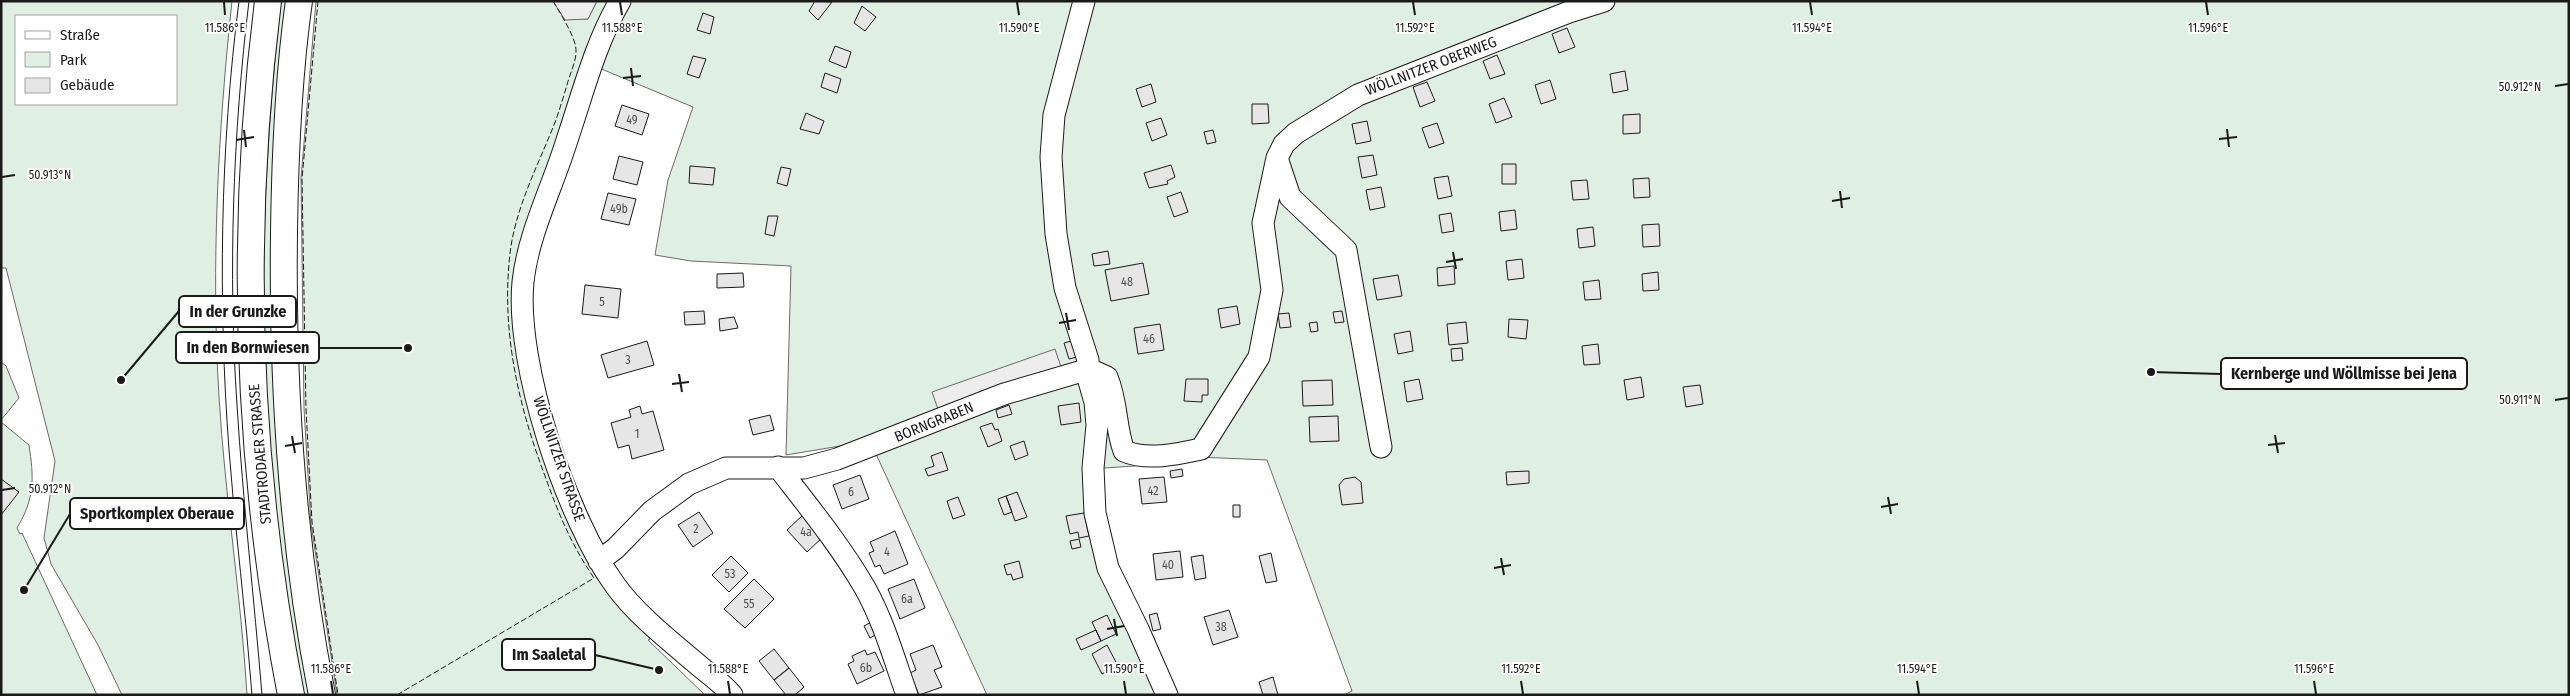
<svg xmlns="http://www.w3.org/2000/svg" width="2570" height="696" viewBox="0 0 2570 696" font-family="'Fira Sans Condensed',sans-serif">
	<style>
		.green { fill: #e0efe3; stroke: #6a6a6a; fill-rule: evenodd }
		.parking { fill: #ededed; stroke: #6a6a6a }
		.building { fill: #e6e6e6; stroke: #1a1a1a }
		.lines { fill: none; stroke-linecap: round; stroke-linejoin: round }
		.minor-casing { stroke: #1a1a1a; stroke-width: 23 }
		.major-casing { stroke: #1a1a1a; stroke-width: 28 }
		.minor { stroke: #fff; stroke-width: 21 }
		.major { stroke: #fff; stroke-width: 26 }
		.tram { stroke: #1a1a1a; stroke-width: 1 }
		.fence { stroke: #1a1a1a; stroke-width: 1; stroke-dasharray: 6 2.5; stroke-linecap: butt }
		.ticks { fill: none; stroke: #1a1a1a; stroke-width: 2 }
		.labels { text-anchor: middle; stroke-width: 4; stroke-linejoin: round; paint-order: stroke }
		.number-label { font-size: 12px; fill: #4d4d4d }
		.street-label { font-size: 15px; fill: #1a1a1a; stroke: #fff }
		.ticks-label { font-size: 12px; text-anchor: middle; fill: #1a1a1a; stroke: #fff; stroke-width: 4; stroke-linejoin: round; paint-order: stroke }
		.leader { fill: none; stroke: #1a1a1a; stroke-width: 2 }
		.callout-dot { fill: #1a1a1a; stroke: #fff; stroke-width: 2 }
		.callout { fill: #fff; stroke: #1a1a1a; stroke-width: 2 }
		.callout-label { font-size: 16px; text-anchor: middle; font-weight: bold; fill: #1a1a1a }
	</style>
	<rect width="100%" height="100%" fill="#fff"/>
	<path class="green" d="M1,1H232C218,132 211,266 219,397C225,497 241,595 247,695H122L98,645L51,564L44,538L55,461L6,268H1ZM16,16H176V104H16Z
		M281,1H292L282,92L311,695H302L297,671C290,612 280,553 274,495C256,331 263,164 281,1Z
		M316,1H559L573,19H588L597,1H612L534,218L525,371L632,614L650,639L648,640L705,695H337L311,524L304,409L301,178Z
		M627,1H2569V695H1344L1352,691L1267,460L1198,457L1179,463L1089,469V504L1162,695H987L870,441L786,455L791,266L691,261L655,255L668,180L693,107L599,68Z
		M1,362L6,366L19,398L1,420Z
		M1,422L29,445C34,478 35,498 17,528L20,534L22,533L97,695H1Z"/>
	<path class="parking" d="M553,1H597L588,19L565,20Z
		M1055,349L1062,370L939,412L932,392Z"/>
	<path class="building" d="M815,1L832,2L818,20L809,11Z
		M862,6L876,17L865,31L854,23Z
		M703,13L714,17L710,34L697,30Z
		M1567,28L1575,47L1559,53L1552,34Z
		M835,46L851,52L846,68L829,61Z
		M1497,55L1505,74L1490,79L1483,61Z
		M693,56L706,59L699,78L687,74Z
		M1625,71L1628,90L1613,93L1610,74Z
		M825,73L841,79L837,93L821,87Z
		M1550,80L1556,99L1541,104L1535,85Z
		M1427,82L1435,101L1420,107L1413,87Z
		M1151,84L1156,102L1142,107L1136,89Z
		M1504,98L1512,117L1496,123L1489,104Z
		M1252,104H1268L1269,123L1252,124Z
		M622,105L649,114L642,135L615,126Z
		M806,113L824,121L819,134L800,129Z
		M1640,114V133L1623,134V115Z
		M1161,118L1167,135L1152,141L1146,123Z
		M1367,121L1371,141L1356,144L1352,124Z
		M1437,123L1444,143L1429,148L1422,128Z
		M1213,130L1216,142L1207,144L1204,132Z
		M1373,155L1377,175L1362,178L1358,157Z
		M619,156L643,162L637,185L613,179Z
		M1502,164H1516V184H1502Z
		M1171,165L1175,177L1167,181L1168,184L1149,188L1144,173Z
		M690,166L715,168L713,185L689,183Z
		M781,167L791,169L787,186L777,183Z
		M1448,176L1452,196L1438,199L1434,178Z
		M1649,178L1650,197L1634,198L1633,179Z
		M1587,180L1589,199L1573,200L1571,181Z
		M1381,187L1385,207L1370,210L1366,190Z
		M1181,192L1188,212L1174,217L1167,197Z
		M608,193L636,199L629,225L601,219Z
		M1515,210L1517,229L1501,231L1499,212Z
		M1451,213L1454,231L1442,233L1439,215Z
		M768,216H778L774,236L765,234Z
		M1659,224L1660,246L1643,247L1642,225Z
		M1593,227L1595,246L1579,248L1577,229Z
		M1108,251L1110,264L1094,266L1092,254Z
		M1522,259L1524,278L1508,280L1506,261Z
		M1143,263L1149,294L1111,301L1105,270Z
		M1454,266L1455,284L1438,286L1437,268Z
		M1658,272L1659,290L1643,291L1642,274Z
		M743,273L744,287L717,288V274Z
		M1398,275L1402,296L1377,300L1373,279Z
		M1599,280L1601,299L1585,300L1583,282Z
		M585,285L621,289L618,318L582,314Z
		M1237,306L1240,324L1221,328L1218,309Z
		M704,311L705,324L685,325L684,312Z
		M1342,311L1344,322L1335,323L1333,312Z
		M1289,313L1291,327L1280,328L1278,314Z
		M734,317L738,328L720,331L719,319Z
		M1509,319L1528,320L1526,339L1508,337Z
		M1317,322L1318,331L1311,332L1309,323Z
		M1466,322L1468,343L1449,345L1447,324Z
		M1160,324L1164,350L1138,354L1134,328Z
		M1410,331L1413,351L1398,354L1394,334Z
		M647,341L654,365L608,378L601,355Z
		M1071,341L1077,357L1069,359L1064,343Z
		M1598,344L1600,364L1584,365L1582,346Z
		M1462,348L1463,360L1452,361L1451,349Z
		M1641,377L1644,397L1627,400L1624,380Z
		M1186,379H1208V395H1202V402L1184,401Z
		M1419,379L1423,399L1407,402L1404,382Z
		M1332,380L1333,405L1303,406L1302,381Z
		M1700,385L1703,404L1686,407L1683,387Z
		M1079,403L1081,422L1061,425L1058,406Z
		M1009,405L1012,414L998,418L996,410Z
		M640,406L642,414L653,411L664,450L632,459L629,445L618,448L611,423L631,417L629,410Z
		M770,415L774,430L753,435L749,420Z
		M1338,416L1339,441L1310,442L1309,417Z
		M992,423L995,430L998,429L1002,441L988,447L980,427Z
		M1024,441L1028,455L1015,460L1010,446Z
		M942,452L948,470L928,476L925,469L934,466L931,456Z
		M1182,469L1183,476L1171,478L1170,471Z
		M1529,471V483L1507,485L1506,472Z
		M860,475L869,499L842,509L833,485Z
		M1164,477L1167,502L1142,504L1139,479Z
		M1355,477L1361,482L1363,503L1342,505L1339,485L1344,479Z
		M1,479L19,492L1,515Z
		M1017,492L1027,517L1015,521L1006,496Z
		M1006,496L1012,512L1004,515L998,499Z
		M958,497L965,515L953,519L947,501Z
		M1233,505H1240V517H1233Z
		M699,512L713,533L693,547L678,525Z
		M805,513L826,534L807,552L787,530Z
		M1084,513L1089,536L1079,538L1078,532L1070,534L1066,516Z
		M895,531L908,564L884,574L880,565L875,567L869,553L874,551L870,542Z
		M1079,539L1081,547L1072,549L1070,541Z
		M1180,551L1183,577L1156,580L1153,554Z
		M1271,553L1277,581L1266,583L1259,556Z
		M1203,555L1206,578L1195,580L1191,557Z
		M731,556L748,573L729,592L712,575Z
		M1019,561L1023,577L1013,580L1011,574L1007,575L1004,565Z
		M754,579L774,599L745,628L724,609Z
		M914,579L925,608L900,619L888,589Z
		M1229,610L1238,637L1213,645L1204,617Z
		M1157,613L1161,629L1153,631L1149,615Z
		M1107,615L1116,634L1101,641L1092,622Z
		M875,620L881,632L870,638L864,626Z
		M1096,630L1101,641L1081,650L1076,639Z
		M933,645L942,667L934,670L942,687L919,695L910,673L916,670L910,654Z
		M1107,645L1118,666L1102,674L1092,654Z
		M774,649L789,668L774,680L759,661Z
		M865,650L867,655L875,652L884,671L857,684L848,664L854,661L852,656Z
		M789,668L804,687L795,695H786L774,680Z
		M1273,677L1278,695H1263L1259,682Z"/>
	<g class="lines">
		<g class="minor-casing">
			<path id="minor" d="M620,1C595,44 583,93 567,140C553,186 528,234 523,282C515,364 567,519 615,585C636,615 675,645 703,669C713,677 724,685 732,695
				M1084,1L1054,115L1051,157L1056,234L1065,288L1088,360L1089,381L1095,402L1097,425L1093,468L1095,513L1108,568L1138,629L1167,695
				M1277,158L1290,197L1346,250L1381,447
				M778,467C808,506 840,545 865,588C884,622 894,659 907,695
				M599,561L616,548L652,511L689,484L726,468H804L837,459L1004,394L1089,369L1107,377C1118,404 1115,427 1124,451C1147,461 1178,454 1201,449L1259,357L1272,290L1263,223L1277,158L1284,144L1296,133L1358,95L1569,12L1604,1"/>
		</g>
		<g class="major-casing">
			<path id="major" d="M268,1C239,232 247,467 291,695
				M299,1C288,78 285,155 284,232C282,386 292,543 322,695"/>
		</g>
		<use href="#minor" class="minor"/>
		<use href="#major" class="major"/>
		<path class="tram" d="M239,1C220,149 218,302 229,450C235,532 246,613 252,695
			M249,1C233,132 228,274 237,405C243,502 254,598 262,695"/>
		<path class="fence" d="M318,1L302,179L306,409L312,522L338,695
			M397,695L594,578C571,544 559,515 545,476C517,402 500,325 511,246C518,203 538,165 554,125C559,112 563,98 567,85C569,76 576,62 576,52C577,39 560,13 553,1"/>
	</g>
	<path class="ticks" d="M224,2L225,15M620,2L622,15M1017,2L1019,15M1413,2L1415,15M1810,2L1812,15M2206,2L2208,15M631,68L633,86M623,78L641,76M2555,86L2568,84M2227,129L2229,147M244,130L246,147M2219,139L2237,137M236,140L254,137M2,177L15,175M1840,191L1842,208M1832,201L1850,198M1453,252L1456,269M1446,262L1463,259M1066,313L1069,330M1059,323L1076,320M679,374L682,392M672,384L689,382M2555,400L2568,398M2275,435L2278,453M292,436L295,453M2268,445L2285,443M285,446L302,443M2,490L15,488M1888,497L1891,514M1881,507L1898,504M1501,558L1504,575M1494,568L1511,565M1114,619L1117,636M1107,629L1124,626M331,681L333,694M728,681L730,694M1124,681L1126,694M1521,681L1523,694M1917,681L1919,694M2314,681L2316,694"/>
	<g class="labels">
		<g class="number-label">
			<text x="632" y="124">49</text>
			<text x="619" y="213">49b</text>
			<text x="1127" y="286">48</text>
			<text x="602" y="306">5</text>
			<text x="1149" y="343">46</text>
			<text x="628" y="364">3</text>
			<text x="637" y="438">1</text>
			<text x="1153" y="495">42</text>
			<text x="851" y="496">6</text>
			<text x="696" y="533">2</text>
			<text x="806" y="536">4a</text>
			<text x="887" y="556">4</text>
			<text x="1168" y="569">40</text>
			<text x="730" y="578">53</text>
			<text x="907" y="603">6a</text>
			<text x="749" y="608">55</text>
			<text x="1221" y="631">38</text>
			<text x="866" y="672">6b</text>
		</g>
		<g class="street-label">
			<text transform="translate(1431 66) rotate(-21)" y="5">WÖLLNITZER OBERWEG</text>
			<text transform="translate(934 422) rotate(-22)" y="5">BORNGRABEN</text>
			<text transform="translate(260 454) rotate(-95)" y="5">STADTRODAER STRASSE</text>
			<text transform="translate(559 459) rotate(71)" y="5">WÖLLNITZER STRASSE</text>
		</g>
	</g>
	<g class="ticks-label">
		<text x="225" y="32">11.586°E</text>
		<text x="622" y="32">11.588°E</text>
		<text x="1019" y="32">11.590°E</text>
		<text x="1415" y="32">11.592°E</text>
		<text x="1812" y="32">11.594°E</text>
		<text x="2208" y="32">11.596°E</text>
		<text x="2520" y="91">50.912°N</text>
		<text x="50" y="179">50.913°N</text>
		<text x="2520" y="404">50.911°N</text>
		<text x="50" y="493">50.912°N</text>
		<text x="331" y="673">11.586°E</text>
		<text x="728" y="673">11.588°E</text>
		<text x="1124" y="673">11.590°E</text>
		<text x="1521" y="673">11.592°E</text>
		<text x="1917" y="673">11.594°E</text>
		<text x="2314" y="673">11.596°E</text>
	</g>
	<path class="leader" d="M121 380L179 311M408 348L319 348M2151 372L2221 374M24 590L70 514M659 670L595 655"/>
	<g class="callout-dot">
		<circle cx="121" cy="380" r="5"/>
		<circle cx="408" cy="348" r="5"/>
		<circle cx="2151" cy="372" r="5"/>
		<circle cx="24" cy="590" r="5"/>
		<circle cx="659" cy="670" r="5"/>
	</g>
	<g class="callout">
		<rect x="179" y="296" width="117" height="31" rx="5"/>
		<rect x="176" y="332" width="143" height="31" rx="5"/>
		<rect x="2221" y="358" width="246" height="31" rx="5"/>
		<rect x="70" y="498" width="174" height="31" rx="5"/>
		<rect x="502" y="639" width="93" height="31" rx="5"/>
	</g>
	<g class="callout-label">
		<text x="238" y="317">In der Grunzke</text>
		<text x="248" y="353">In den Bornwiesen</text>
		<text x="2344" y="379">Kernberge und Wöllmisse bei Jena</text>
		<text x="157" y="519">Sportkomplex Oberaue</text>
		<text x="549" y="660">Im Saaletal</text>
	</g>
	<rect width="2570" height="696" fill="none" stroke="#1a1a1a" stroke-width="5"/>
	<rect x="15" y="15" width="162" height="90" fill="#ffffff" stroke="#a3a3a3"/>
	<rect x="25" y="31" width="25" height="8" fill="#ffffff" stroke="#a3a3a3"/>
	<text x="60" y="40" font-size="15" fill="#1a1a1a">Straße</text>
	<rect x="25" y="52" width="25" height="15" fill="#e0efe3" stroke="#a3a3a3"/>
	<text x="60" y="65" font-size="15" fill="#1a1a1a">Park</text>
	<rect x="25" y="78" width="25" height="15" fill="#e6e6e6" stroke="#a3a3a3"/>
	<text x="60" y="90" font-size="15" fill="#1a1a1a">Gebäude</text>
</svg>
